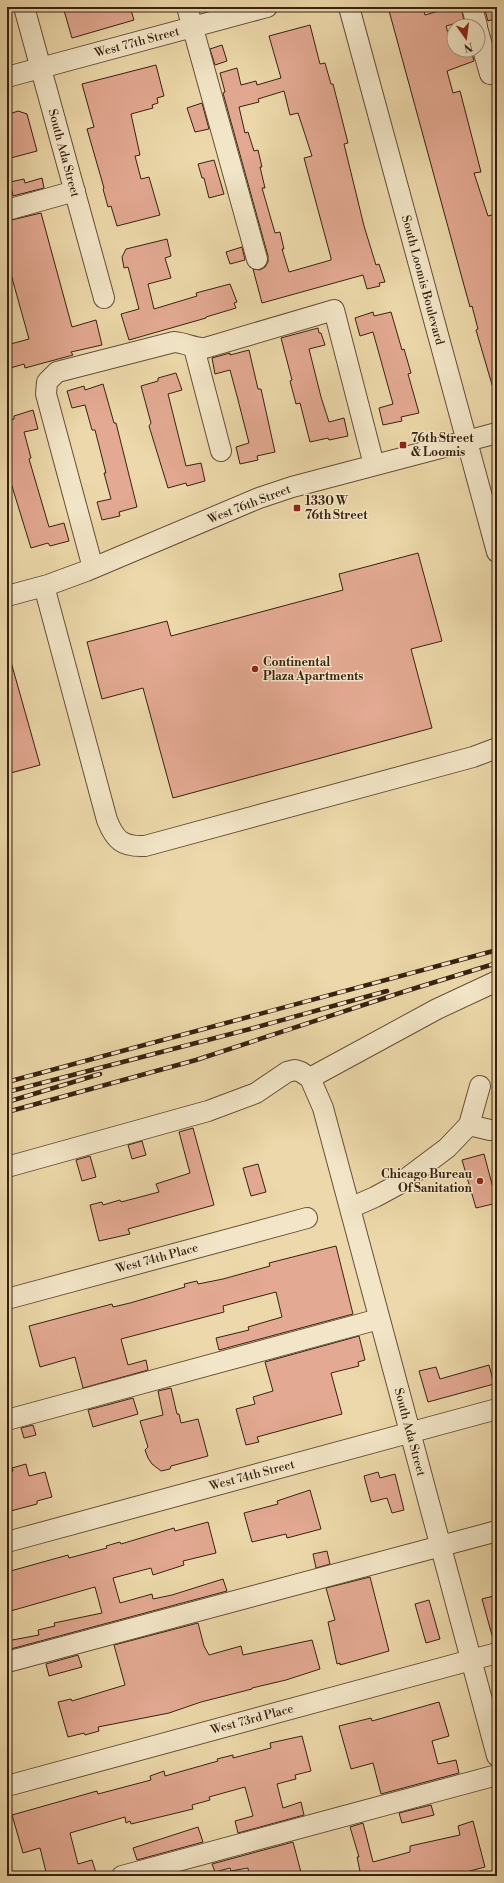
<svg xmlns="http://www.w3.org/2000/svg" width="504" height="1883" viewBox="0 0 504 1883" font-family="'Libre Bodoni',serif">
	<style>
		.building { fill: #e3a992; stroke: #382111; fill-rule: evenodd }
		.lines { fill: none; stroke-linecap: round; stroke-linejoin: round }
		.minor-casing { stroke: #654f37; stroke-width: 22 }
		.minor { stroke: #f3e6c8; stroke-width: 20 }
		.rail-casing { stroke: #382111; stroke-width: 4.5 }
		.rail { stroke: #f3e6c8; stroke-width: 3; stroke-dasharray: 9; stroke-linecap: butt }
		.poi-dot { fill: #8f2418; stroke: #f3e6c8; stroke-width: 1.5 }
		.labels { text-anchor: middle; stroke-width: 3; stroke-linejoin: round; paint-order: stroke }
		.street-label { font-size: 12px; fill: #382111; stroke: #f3e6c8 }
		.poi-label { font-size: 12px; font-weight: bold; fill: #382111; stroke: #f3e6c8; text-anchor: start }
	</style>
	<rect width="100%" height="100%" fill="#ecd8aa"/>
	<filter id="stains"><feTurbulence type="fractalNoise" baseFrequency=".005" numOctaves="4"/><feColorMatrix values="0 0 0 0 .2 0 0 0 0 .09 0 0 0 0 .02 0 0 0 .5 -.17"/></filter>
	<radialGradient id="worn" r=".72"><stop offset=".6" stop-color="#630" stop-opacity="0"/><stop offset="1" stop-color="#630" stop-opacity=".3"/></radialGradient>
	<path class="building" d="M63,7H130L134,20L72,38Z
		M388,7H423L425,15L453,7H461L464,21L446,26L453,50H471L474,61L447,71L453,93L460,91L481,172L474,173L488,216L492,215L497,232V388H493L476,330L478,329L472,306L470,307L465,289Z
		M484,7H497V18L488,21Z
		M310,25L320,64L325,63L331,84H333L348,143L344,144L364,226L376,265L379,264L385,282L379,283L380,286L367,289L363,275L262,303L253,269L260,270L265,267L268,262V256L223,93L225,92L220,73L237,68L241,85L256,81L257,85L281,78L269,36ZM284,91L290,115L298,113L312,156L304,158L331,258V260L289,272L282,249H284L280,232L275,233L262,188H265L260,167H262L258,150L254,151L248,132L245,133L239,107L259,102L258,99Z
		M222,45L227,61L215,65L210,49Z
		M156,65L164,96L157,98L158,103L152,105L153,108L131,114L140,155L135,156L141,179L149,177L160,215L117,226L111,206L108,207L103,189L104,188L87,129L94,127L82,84Z
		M202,103L209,129L195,132L187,108Z
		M18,111L27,114L37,151L7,159V115Z
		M214,160L224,194L209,198L204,178H202L198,164Z
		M42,178L44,188L13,196L10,182L24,179L25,183Z
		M41,213L72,327L96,320L102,345L71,352L73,355L25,368L24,364L7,369V345L29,339L7,260V221Z
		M167,239L171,256L165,258L171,278L148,284L154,309L197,296L196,293L230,284L237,302L234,303L236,308L206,317V318L129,340L121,314L139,309L128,267L124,268L122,257L126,249Z
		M242,247L245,260L230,264L226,252Z
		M373,312L374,316L391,312L402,350L404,349L411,373L408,374L419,413L401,417L402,421L383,425L379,408L393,404L373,332L360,336L355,318Z
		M318,328L319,333H321L325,345L309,349L321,397L329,422L344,418L348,436L329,440L328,438L310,442L300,403L296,404L290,381L292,380L281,338Z
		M249,350L258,389H261L275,452L257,456L258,460L240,464L236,447L249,443L237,396L230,370L215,374L212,358L230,353V355Z
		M176,373L182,390L168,394L186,466L201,463L205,481L187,486L186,483L168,488L149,426L151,423L141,386L158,381V378Z
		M103,384L114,423H116L137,507L119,512L120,516L102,520L97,502L111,499L104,473H106L95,430H92L85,405L72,408L67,391L84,386L85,390Z
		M33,410L38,429L24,432L31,458L29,459L49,527L64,523L69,541L50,546L48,543L31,548L7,470V421L14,419V416Z
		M418,553L442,641L411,649L432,728L173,798L143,688L102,699L87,642L167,621L171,636L343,590L339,574Z
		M7,662H11L40,765L7,774Z
		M193,1128L214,1205L128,1229L130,1234L99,1241L90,1205L102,1202L103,1205L120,1200L121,1202L159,1192L156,1184L190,1173L179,1132Z
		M142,1141L146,1155L132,1159L128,1145Z
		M484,1154L497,1203L476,1208L462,1160Z
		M90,1156L96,1177L82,1181L76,1160Z
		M258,1164L266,1192L251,1196L243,1168Z
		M336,1246L353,1314L219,1350L216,1338L249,1330L248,1327L282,1317L276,1292L223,1306L224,1312L121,1339L128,1365L146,1360L148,1370L83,1388L75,1357L40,1367L29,1326L112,1304L113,1307L130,1303L185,1287L184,1284L197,1281L198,1284L223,1279L270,1266L269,1263Z
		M359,1336L365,1360L358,1362L359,1366L331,1373L342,1414L257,1437L259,1442L246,1445L236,1409L255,1404L253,1397L273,1391L265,1362Z
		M489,1365L494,1384L428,1402L419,1371L436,1367L440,1379Z
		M171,1388L177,1414H179L181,1423L198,1419L208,1456L171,1466L170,1469L161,1471L152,1464L148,1458L145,1450L148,1447L140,1421L163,1415L158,1391Z
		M133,1398L138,1414L93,1427L88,1410Z
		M33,1425L36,1435L24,1438L21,1428Z
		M26,1464L29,1476L45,1472L52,1497L37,1501V1504L7,1512V1473L13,1471L12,1468Z
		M378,1472L380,1478L395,1474L404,1510L392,1513L387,1498L371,1502L364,1476Z
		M310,1490L321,1529L287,1538L286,1534L252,1542L244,1513L278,1504L277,1501Z
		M208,1522L216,1553L183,1561L184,1565L153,1575L151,1568L113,1578L120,1603L152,1594L153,1599L172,1595L223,1579L227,1591L7,1650V1641L39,1635L38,1630L55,1626L54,1623L102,1613L95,1587L7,1612V1572L68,1555L69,1558L107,1548L106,1546L120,1542L121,1544L174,1528L175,1531Z
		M327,1551L330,1564L316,1568L313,1554Z
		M370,1577L389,1651L340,1665V1663L337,1664L328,1622L335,1620L326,1588Z
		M497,1595V1638L493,1639L482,1599Z
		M429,1600L440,1639L426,1643L415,1604Z
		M198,1623L204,1646L209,1655L241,1646L243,1655L312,1640L320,1669L286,1680L252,1688V1689L201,1702L169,1713L98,1727L99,1731L85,1735L84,1733L68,1737L58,1702L71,1699L72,1701L125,1685L114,1645Z
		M78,1655L82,1667L49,1676L46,1664Z
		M439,1702L449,1736L432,1741L438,1764L456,1760L459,1773L381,1794L373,1763L351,1769L339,1726L371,1718L372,1721Z
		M302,1736L311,1771L295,1775L296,1779L277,1784L283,1808L301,1802L304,1815L238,1833L235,1821L253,1816L245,1787L209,1797L210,1800L192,1805L193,1809L131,1824L130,1821L126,1823L125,1817L70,1833L78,1864L92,1860L97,1876H47L40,1848L23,1853L12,1815L97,1791L98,1794L151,1780L150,1776L164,1771L165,1776L218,1761L217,1759L233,1755V1758L271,1748L270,1743Z
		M431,1805L434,1815L402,1823L399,1813Z
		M473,1821L485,1867L451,1876H361L357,1857H359L350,1827L363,1823L373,1862L410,1852V1846L460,1835L458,1826Z
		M198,1827L203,1842L137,1860L133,1848Z
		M293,1842L302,1876H249L248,1868L231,1871L230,1868L215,1872L212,1864Z"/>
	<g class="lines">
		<g class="minor-casing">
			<path id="minor" d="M24,7L104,298
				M187,7L257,259
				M349,7L497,552
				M472,7L477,26
				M478,31L490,74L497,72
				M7,77L267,7
				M7,210L75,191
				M194,348L221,451
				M93,568L46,394L47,382L57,372L174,342C186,343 193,348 205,348L334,310L374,465
				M44,586L107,820C115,840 122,847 145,846L473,757L497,748
				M7,596L48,585L86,571L259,498L292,487L497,433
				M310,1078L437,1009L497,981
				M469,1125L490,1130H497
				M7,1167L208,1111L256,1093L287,1072L295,1070L301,1072L310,1078L323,1108L497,1756
				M350,1208L375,1197L399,1184L447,1148L469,1125L480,1086
				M7,1299L307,1218
				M7,1420L379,1319
				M7,1542L497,1409
				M7,1662L497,1531
				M7,1786L497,1653
				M122,1876L497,1775"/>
		</g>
		<use href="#minor" class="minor"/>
		<g class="rail-casing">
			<path id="rail" d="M7,1082L497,950
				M7,1092L250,1029L387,991
				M7,1102L100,1074
				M7,1112L196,1060L406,991L497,963"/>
		</g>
		<use href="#rail" class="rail"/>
	</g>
	<g class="poi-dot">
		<rect x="399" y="441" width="8" height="8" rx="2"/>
		<rect x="293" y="504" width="8" height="8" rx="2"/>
		<circle cx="255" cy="669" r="4"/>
		<circle cx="480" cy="1181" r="4"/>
	</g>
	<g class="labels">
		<g class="street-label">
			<text transform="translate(137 42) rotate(-15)" y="4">West 77th Street</text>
			<text transform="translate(64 153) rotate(75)" y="4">South Ada Street</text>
			<text transform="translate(423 280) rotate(75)" y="4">South Loomis Boulevard</text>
			<text transform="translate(249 504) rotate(-21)" y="4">West 76th Street</text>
			<text transform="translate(157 1258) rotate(-15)" y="4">West 74th Place</text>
			<text transform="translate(410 1432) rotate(75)" y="4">South Ada Street</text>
			<text transform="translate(252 1475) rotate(-15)" y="4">West 74th Street</text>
			<text transform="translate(252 1719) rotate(-15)" y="4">West 73rd Place</text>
		</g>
		<g class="poi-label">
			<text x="411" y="442">76th Street<tspan x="411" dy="14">&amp; Loomis</tspan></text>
			<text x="305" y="505">1330 W<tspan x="305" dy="14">76th Street</tspan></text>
			<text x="263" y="666">Continental<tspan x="263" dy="14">Plaza Apartments</tspan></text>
			<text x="472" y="1178" text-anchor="end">Chicago Bureau<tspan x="472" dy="14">Of Sanitation</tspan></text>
		</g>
	</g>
	<rect width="504" height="1883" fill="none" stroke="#ecd8aa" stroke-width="24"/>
	<rect x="8" y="8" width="488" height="1867" fill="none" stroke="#382111" stroke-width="2"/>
	<rect x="12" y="12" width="480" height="1859" fill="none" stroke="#382111"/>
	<g transform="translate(466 38) rotate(166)"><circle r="19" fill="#f3e6c8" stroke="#a8977f"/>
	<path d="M0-3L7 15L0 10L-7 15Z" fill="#8f2418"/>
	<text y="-6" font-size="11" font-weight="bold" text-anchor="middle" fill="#382111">N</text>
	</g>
	<rect width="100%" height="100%" filter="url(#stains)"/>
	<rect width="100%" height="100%" fill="url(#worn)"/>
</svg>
